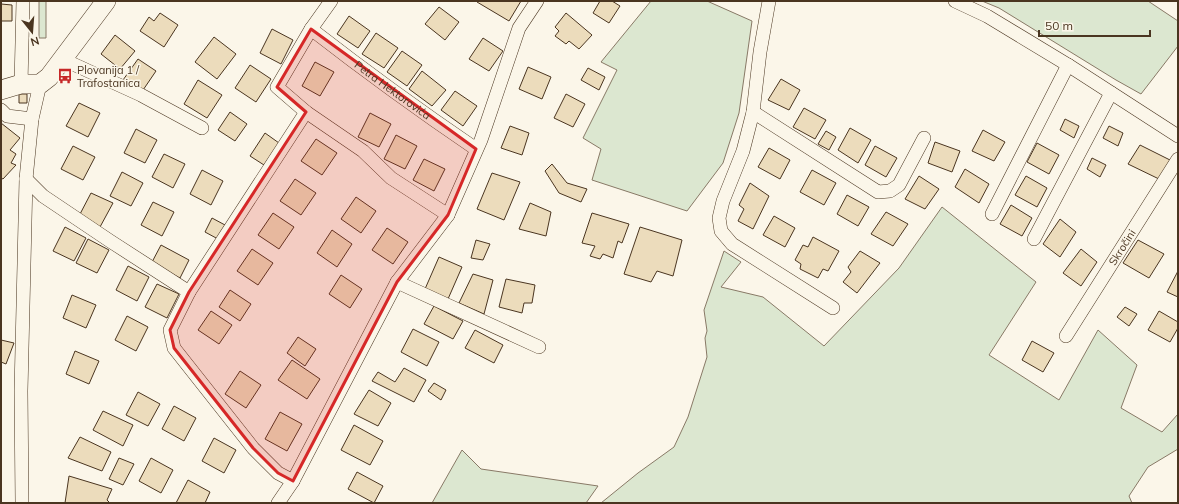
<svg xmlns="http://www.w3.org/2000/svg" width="1179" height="504" viewBox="0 0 1179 504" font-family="Mulish,sans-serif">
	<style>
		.green { fill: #dce7d0; stroke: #887966 }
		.building { fill: #ecdcbc; stroke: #4a3520 }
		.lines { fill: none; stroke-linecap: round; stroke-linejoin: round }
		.street-casing { stroke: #4a3520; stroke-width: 14 }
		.secondary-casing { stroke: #4a3520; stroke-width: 20 }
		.street { stroke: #fbf6e9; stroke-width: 13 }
		.secondary { stroke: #fbf6e9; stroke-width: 19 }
		.marked { fill: #d62828; fill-opacity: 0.2; stroke: #d62828; stroke-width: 3; stroke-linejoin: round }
		.labels { text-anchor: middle; stroke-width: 3; stroke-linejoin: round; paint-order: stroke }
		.poi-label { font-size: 11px; fill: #4a3520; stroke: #fbf6e9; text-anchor: start }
		.street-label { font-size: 11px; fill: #4a3520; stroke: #fbf6e9 }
	</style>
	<rect width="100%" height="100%" fill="#fbf6e9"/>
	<path class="green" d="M39,1H46V38H39Z
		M651,1H707L752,21L739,113L723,163L687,211L592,180L601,149L583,138L617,70L601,62Z
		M982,1H1148L1178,21V46L1141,94L1116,80L999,8Z
		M942,207L1036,282L989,355L1059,400L1098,330L1137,365L1121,408L1162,432L1178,414V449L1148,467L1129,496L1132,503H601L638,473L674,447L688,417L707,357L705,338L707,331L704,310L724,251L741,262L721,287L763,297L824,346L899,268Z
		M462,450L481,469L598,486L586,503H432Z"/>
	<path class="building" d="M477,1H521L509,21L477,2Z
		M600,1H612L620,6L609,23L593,13Z
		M1,4L12,5V21H1Z
		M439,7L459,22L445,40L425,24Z
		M160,13L178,25L164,47L140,31L149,17L154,21Z
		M566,13L592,35L579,49L569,41L566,44L555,36L559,31L555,27Z
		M349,16L370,31L358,48L337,34Z
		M272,29L293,40L281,64L260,53Z
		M376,33L398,48L384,68L362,54Z
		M115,35L135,51L120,69L101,54Z
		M214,37L236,54L217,79L195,62Z
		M483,38L503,51L489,71L469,59Z
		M402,51L422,65L407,86L387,72Z
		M138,59L156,71L141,93L123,80Z
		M315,62L334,72L320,96L302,86Z
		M250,65L271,79L256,102L235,88Z
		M528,67L551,77L542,99L519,89Z
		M588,68L605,77L599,90L581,80Z
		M422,71L446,90L432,106L409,89Z
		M781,79L800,90L789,110L768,100Z
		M198,80L222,95L207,118L184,104Z
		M455,91L477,106L463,126L441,110Z
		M19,94H27V103H19Z
		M566,94L585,104L573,127L554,118Z
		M79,103L100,113L88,137L66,126Z
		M804,108L826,120L815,139L793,127Z
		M230,112L247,124L235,141L218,130Z
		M370,113L391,124L379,147L358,137Z
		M1065,119L1079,126L1074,138L1060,130Z
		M1,123L20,138L10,150L16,154L11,163L16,165L3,179L1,178Z
		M510,126L529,133L522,155L501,148Z
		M1109,126L1123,133L1118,146L1103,138Z
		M850,128L871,140L858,163L838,150Z
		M136,129L157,140L145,163L124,153Z
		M983,130L1005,142L994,161L972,151Z
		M826,131L836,137L829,150L818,144Z
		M265,133L279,143L264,165L250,156Z
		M396,135L417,146L405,169L384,159Z
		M316,139L337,153L322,175L301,161Z
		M935,142L960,151L952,172L928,163Z
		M1037,143L1059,155L1049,174L1027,162Z
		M1140,145L1170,160L1159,179L1128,164Z
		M73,146L95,157L83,180L61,169Z
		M875,146L897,158L886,177L865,165Z
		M769,148L790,160L780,179L758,167Z
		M164,154L185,164L173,188L152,177Z
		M1092,158L1106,165L1100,177L1087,169Z
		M424,159L445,169L434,191L413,180Z
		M552,164L567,183L587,189L581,202L559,193L545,171Z
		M965,169L989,184L979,203L955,187Z
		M202,170L223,181L211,205L190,194Z
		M812,170L836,183L824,205L800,192Z
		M122,172L143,183L131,206L110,196Z
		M492,173L520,182L504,220L477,209Z
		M919,176L939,189L925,209L905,199Z
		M1026,176L1047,188L1037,207L1015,195Z
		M295,179L316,193L301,215L280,201Z
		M750,183L769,196L753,229L738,221L744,209L739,205Z
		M91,193L113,203L100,227L79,216Z
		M847,195L869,207L858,226L837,214Z
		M356,197L376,211L361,233L341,219Z
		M153,202L174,212L162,236L141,225Z
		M530,203L551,212L546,236L519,229Z
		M1011,205L1032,218L1022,236L1000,224Z
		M886,212L908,224L893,246L871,234Z
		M273,213L294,227L279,249L258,235Z
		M592,213L629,224L622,243L618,241L613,258L603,254L600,259L590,256L595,246L582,243Z
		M774,216L795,228L785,247L763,235Z
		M212,218L225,225L218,239L205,232Z
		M1060,219L1076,232L1060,257L1043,244Z
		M65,227L86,238L74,261L53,251Z
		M640,227L682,240L673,276L657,271L651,282L624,274Z
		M387,228L408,242L393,264L372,250Z
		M332,230L352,244L337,267L317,253Z
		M813,237L839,251L828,271L823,269L818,278L800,269L801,264L795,260L803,245L808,247Z
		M88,239L109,250L97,273L76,263Z
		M476,240L490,244L483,260L471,258Z
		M1138,240L1164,254L1149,278L1123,263Z
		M161,245L189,260L180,278L151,264Z
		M252,249L273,263L258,285L237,271Z
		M1081,249L1097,262L1081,286L1063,273Z
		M860,251L880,263L857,293L843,282L851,272L848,267Z
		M439,257L462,267L448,299L425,289Z
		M128,266L149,277L137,301L116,290Z
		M1178,271V297L1167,292Z
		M473,274L493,280L484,314L459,303Z
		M341,275L362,289L350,308L329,294Z
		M506,279L535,285L532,303H524L522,313L499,307Z
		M157,284L179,294L167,318L145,307Z
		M230,290L251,304L240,321L219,307Z
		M72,295L96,305L86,328L63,318Z
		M434,306L463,321L453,339L424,324Z
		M1125,307L1137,314L1129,326L1117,317Z
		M211,311L232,325L219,344L198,330Z
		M1159,311L1178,322V328L1170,342L1148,330Z
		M127,316L148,327L136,351L115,340Z
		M413,329L439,342L427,366L401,352Z
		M475,330L503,345L494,363L465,348Z
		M298,337L316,349L305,366L287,353Z
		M1,340L14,343L6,364L1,362Z
		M1032,341L1054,353L1043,372L1022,360Z
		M75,351L99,361L89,384L66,374Z
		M292,360L320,379L307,399L278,380Z
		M404,368L426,380L414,402L372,381L378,372L395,382Z
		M240,371L261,385L246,408L225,394Z
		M434,383L446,390L441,400L428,391Z
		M369,390L391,403L378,426L354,414Z
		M138,392L160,404L148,426L126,415Z
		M174,406L196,418L184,441L162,429Z
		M103,411L133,425L123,446L93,430Z
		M280,412L302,424L287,451L265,439Z
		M354,425L383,441L370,465L341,450Z
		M80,437L111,452L102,471L68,458Z
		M214,438L236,450L224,473L202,461Z
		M119,458L134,464L123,485L109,479Z
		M151,458L173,470L161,493L139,481Z
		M357,472L383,486L374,503L348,489Z
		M69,476L112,489L107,500L110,503H65Z
		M188,480L210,492L205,503H176Z"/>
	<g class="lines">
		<g class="street-casing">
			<g id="street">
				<path d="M331,1L311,29L277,87L306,112L363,151L391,178L448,215"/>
				<path d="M769,1L760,52L753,112L743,151L723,201L719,218L721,231L732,244L833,308"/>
				<path d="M955,1L987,16L1068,65L1178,136"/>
				<path id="s1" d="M311,29C365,71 420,111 476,149"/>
				<path d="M62,59L141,95L202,128"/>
				<path d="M21,84L23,1"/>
				<path d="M1,110L7,116L32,119"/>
				<path d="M753,112L878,192L890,191L899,185L924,138"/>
				<path d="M26,179L43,196L110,241L189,292"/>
				<path d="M992,214L1068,65"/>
				<path d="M1034,239L1111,93"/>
				<path d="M397,282L539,347"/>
				<path id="s2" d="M1066,336L1178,159"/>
				<path d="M293,481L278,473L253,448L174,348L170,330L189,292L306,112"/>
				<path d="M22,503L21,391L26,179L32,119L40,84"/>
				<path d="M278,503L293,481L397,282L448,215L481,140L519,28L537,1"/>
			</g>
		</g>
		<g class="secondary-casing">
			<path id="secondary" d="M1,90L21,84H40L49,77L106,1"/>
		</g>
		<use href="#street" class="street"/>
		<use href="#secondary" class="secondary"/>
	</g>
	<path class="marked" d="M311,29L476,149L448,215L397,282L293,481L278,473L253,448L174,348L170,330L189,292L306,112L277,87Z"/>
	<defs>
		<g id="bus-bare" transform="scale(1.2)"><path d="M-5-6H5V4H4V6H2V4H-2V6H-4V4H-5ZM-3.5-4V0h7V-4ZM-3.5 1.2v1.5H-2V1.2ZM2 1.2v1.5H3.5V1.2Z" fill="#c62828" stroke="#fbf6e9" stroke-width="2.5" paint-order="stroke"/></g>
	</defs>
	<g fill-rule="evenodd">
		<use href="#bus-bare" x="65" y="76"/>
	</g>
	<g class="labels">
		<g class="poi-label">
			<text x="77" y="74">Plovanija 1 /<tspan x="77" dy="13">Trafostanica</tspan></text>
		</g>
		<g class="street-label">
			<text dy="4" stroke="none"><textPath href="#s1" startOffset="102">Petra Hektorovića</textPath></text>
			<text dy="4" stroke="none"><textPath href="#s2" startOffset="105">Skročini</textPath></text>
		</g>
	</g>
	<rect width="1179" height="504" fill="none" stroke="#4a3520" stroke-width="4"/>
	<g transform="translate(32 32) rotate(163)" stroke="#fbf6e9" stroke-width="3" paint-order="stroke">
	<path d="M0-3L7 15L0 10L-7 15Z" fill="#4a3520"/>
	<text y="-6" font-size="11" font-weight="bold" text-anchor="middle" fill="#4a3520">N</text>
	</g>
	<path d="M1039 30v6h111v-6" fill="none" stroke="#4a3520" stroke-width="2"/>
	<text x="1045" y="30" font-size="12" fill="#4a3520" stroke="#fbf6e9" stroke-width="3" paint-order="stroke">50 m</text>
</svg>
